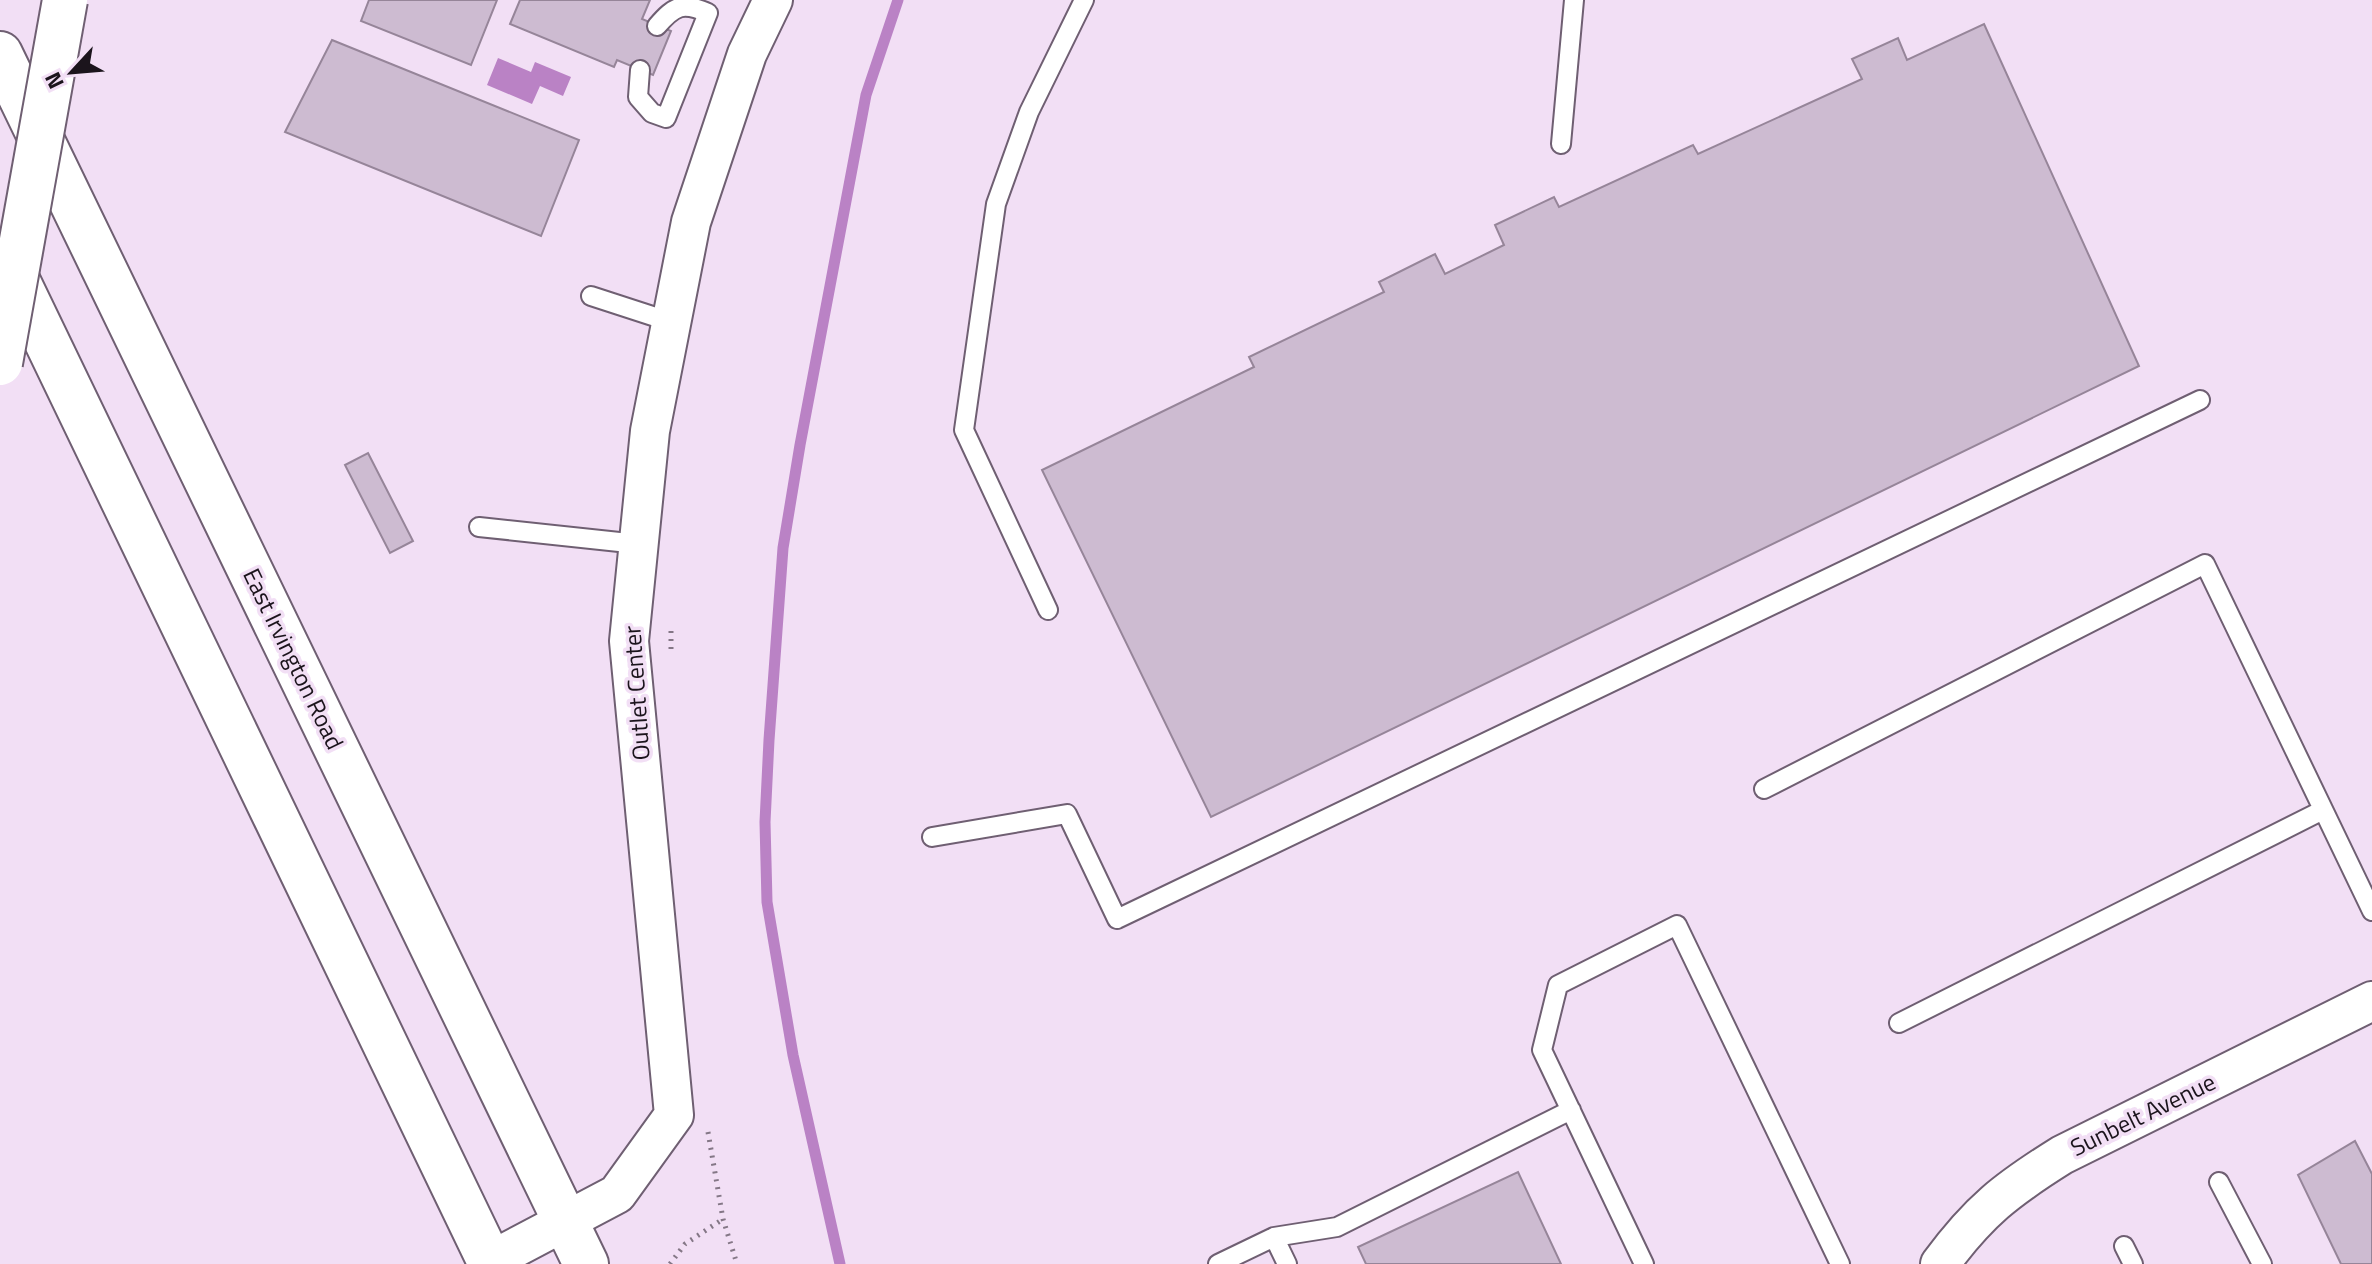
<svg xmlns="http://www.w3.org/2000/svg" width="2372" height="1264" viewBox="0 0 2372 1264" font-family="'Titillium Web',sans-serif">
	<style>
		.water { fill: #ba82c5 }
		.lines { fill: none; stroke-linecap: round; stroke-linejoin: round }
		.stream { stroke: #ba82c5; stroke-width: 11 }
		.building { fill: #cdbbd1; stroke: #968599; stroke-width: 2 }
		.lane-casing { stroke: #6f5f72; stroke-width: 22 }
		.street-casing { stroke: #6f5f72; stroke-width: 42 }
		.secondary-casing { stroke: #6f5f72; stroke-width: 48 }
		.path { stroke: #847786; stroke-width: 5; stroke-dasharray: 2 6; stroke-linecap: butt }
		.lane { stroke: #fff; stroke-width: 18 }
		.street { stroke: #fff; stroke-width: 38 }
		.secondary { stroke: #fff; stroke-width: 44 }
		.highway-bridge-casing { stroke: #6f5f72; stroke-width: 48; stroke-linecap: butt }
		.highway-bridge { stroke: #fff; stroke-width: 44 }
		.labels { text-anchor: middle; stroke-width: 7; stroke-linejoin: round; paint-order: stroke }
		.street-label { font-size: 24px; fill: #1b141c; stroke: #f2dff5 }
	</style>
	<rect width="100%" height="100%" fill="#f2dff5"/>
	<path class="water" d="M498,58L531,72L535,62L571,77L563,96L540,86L532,104L487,85Z"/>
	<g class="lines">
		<path class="stream" d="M840,1264L793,1055L767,902L765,822L769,740L783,548L800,445L866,95L898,0"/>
	</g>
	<path class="building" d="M369,0H497L471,65L361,21Z
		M520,0H650L642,19L671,31L653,75L617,60L614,67L510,24Z
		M1984,24L2139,366L1211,817L1042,470L1254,367L1249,357L1384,292L1379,282L1435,254L1445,274L1504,245L1495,225L1554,197L1559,207L1693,145L1698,154L1862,79L1852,59L1898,38L1907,60Z
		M332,40L579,140L541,236L285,132Z
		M368,453L413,541L390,553L345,465Z
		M2355,1141L2372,1174V1264H2341L2298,1175Z
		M1518,1172L1561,1264H1366L1358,1247Z"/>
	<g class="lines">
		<g class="lane-casing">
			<path id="lane" d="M640,70L638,97L652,113L666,118L708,13C683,2 675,5 657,26
				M1561,144L1574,0
				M591,296L671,322
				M479,527L638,544
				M1048,610L964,430L996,204L1029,112L1084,0
				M1764,789L2205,564L2372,911
				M932,837L1067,814L1117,919L2200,400
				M1899,1023L2323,810
				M2219,1182L2262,1264
				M1274,1237L1337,1227L1571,1110
				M2124,1246L2133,1264
				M1218,1264L1274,1237L1287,1264
				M1644,1264L1542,1050L1558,985L1677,925L1840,1264"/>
		</g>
		<g class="street-casing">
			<path id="street" d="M490,1261L617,1194L674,1115L629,641L650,431L691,222L747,54L773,0
				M1940,1264C1979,1211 2006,1190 2062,1155L2372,1001"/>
		</g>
		<g class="secondary-casing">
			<path id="secondary" d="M0,54L586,1264
				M6,257L491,1264"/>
		</g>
		<path class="path" d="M671,649V627
			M708,1132L723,1219L737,1264
			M670,1264L685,1244L723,1219"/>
		<use href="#lane" class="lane"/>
		<use href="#street" class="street"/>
		<use href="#secondary" class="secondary"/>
		<g class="highway-bridge-casing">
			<path id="highway-bridge" d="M0,363L65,0"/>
		</g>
		<use href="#highway-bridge" class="highway-bridge"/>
	</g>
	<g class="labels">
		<g class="street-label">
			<text transform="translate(293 659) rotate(64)" y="8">East Irvington Road</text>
			<text transform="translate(637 693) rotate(-94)" y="8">Outlet Center</text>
			<text transform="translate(2143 1115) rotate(-26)" y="8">Sunbelt Avenue</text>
		</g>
	</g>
	<g transform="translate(72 72) rotate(244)" stroke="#f2dff5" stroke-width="6" paint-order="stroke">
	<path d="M0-6L14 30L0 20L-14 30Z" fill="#1b141c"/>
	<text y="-12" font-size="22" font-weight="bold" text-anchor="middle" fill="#1b141c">N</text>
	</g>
</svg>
